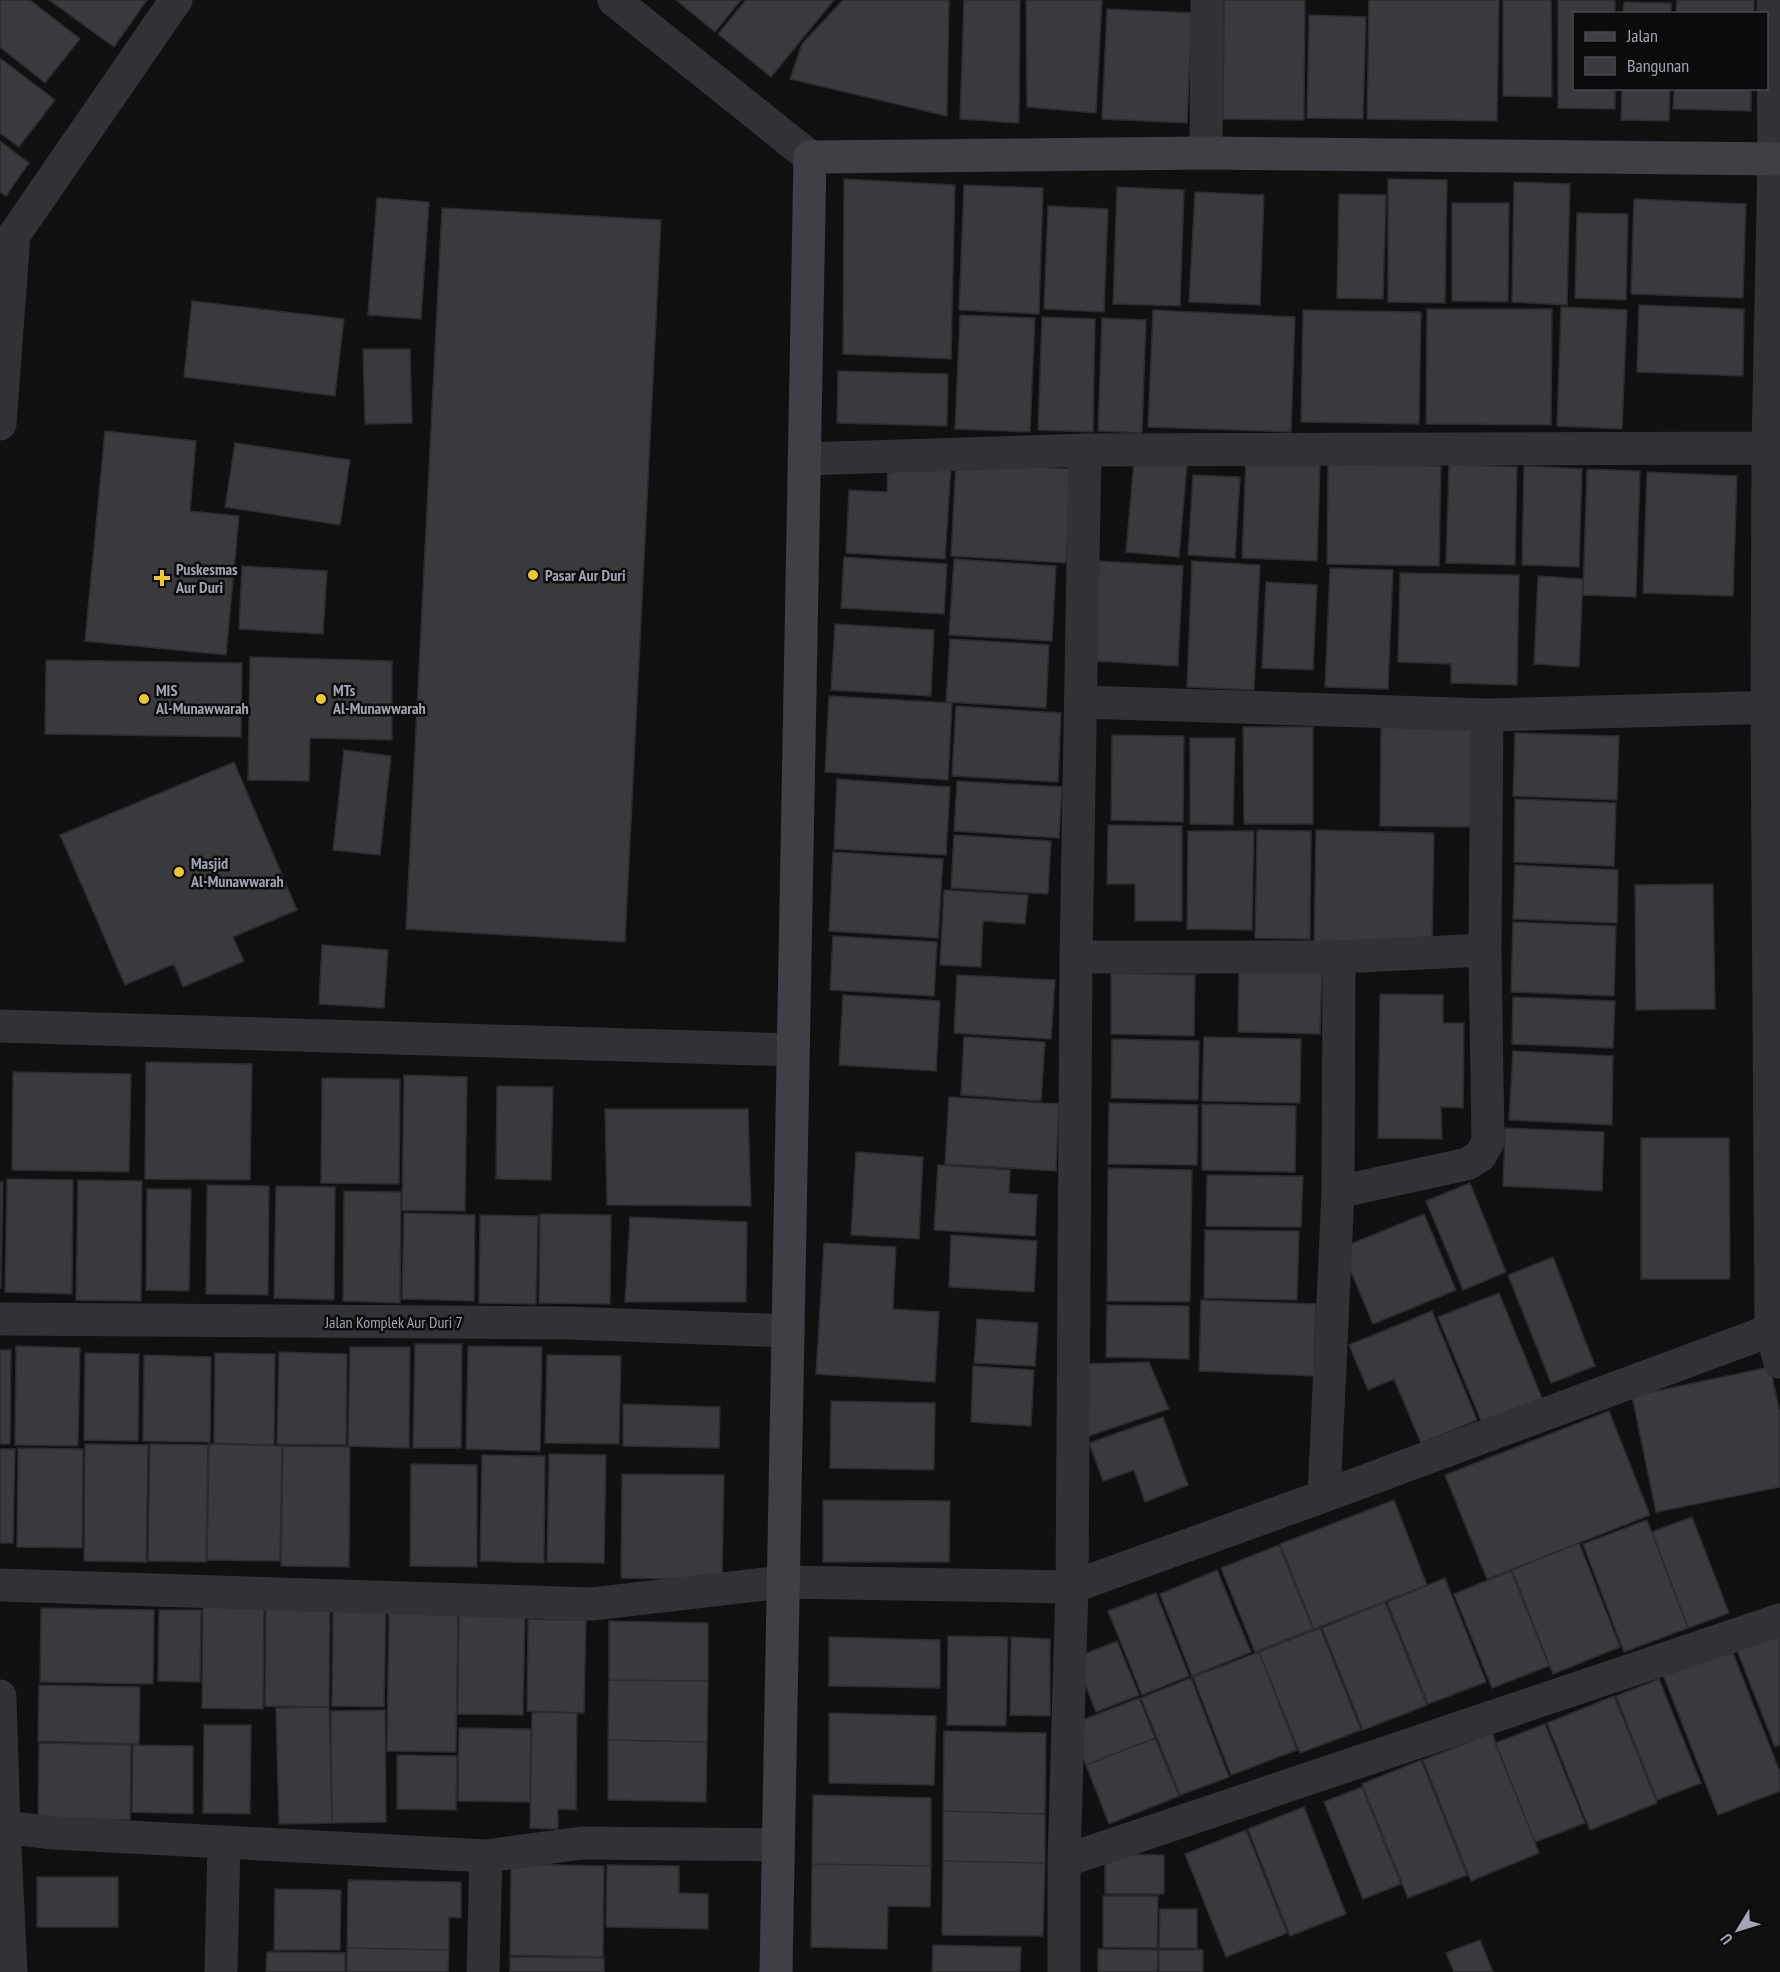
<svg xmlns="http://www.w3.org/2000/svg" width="1780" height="1972" viewBox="0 0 1780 1972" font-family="'PT Sans Narrow',sans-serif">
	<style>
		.building { fill: #3a3a3e; stroke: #2b2a2d; stroke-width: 1.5 }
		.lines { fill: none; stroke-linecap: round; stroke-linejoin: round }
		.street { stroke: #313136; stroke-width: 33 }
		.secondary { stroke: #3f4046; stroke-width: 33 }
		.poi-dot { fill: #edc92c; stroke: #0b0b0c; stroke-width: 2 }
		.labels { text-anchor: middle; stroke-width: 5; stroke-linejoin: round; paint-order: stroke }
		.poi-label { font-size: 16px; font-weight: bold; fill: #a1a4b2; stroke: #0b0b0c; text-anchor: start }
		.street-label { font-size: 16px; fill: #a1a4b2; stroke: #0b0b0c }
	</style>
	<rect width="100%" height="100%" fill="#101011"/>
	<path class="building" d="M0,0H30L80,39L45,83L0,47Z
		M49,0H147L114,47Z
		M676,0H741L715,32Z
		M746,0H834L771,77L718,34Z
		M843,0H949L947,116L790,79L802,44Z
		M964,0H1020L1019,123L960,119Z
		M1026,0H1102L1096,113L1027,107Z
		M1224,0H1305L1304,120L1223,119Z
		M1369,0H1499L1497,121L1367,119Z
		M1503,0H1551L1552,97L1503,96Z
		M1558,0H1615V14H1574V88H1615V109L1558,108Z
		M1677,0H1754V14H1676Z
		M1624,2L1671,3V14H1623Z
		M1107,9L1192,13L1187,123L1102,119Z
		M1309,15L1366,17L1363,119L1307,118Z
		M0,58L55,100L19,147L0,133Z
		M1622,88H1670L1669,121L1621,120Z
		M1674,88H1751V111L1673,109Z
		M0,141L29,163L6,196L0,192Z
		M844,179L955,185L951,359L843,354Z
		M1388,179L1447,180L1445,303L1388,302Z
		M1514,182L1570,184L1567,305L1512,302Z
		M964,185L1043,188L1039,314L959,310Z
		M1117,187L1184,190L1180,306L1113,304Z
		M1195,192L1264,195L1260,305L1189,302Z
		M1339,194L1386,195L1383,299L1337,298Z
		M377,198L429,202L421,319L368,315Z
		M1634,199L1746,204L1743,298L1631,294Z
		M1452,203H1509L1508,302L1452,301Z
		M1048,206L1108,209L1104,312L1044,309Z
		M442,208L661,220L625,942L406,929Z
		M1577,213L1628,214L1626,300L1575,298Z
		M192,301L344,319L335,396L184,377Z
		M1639,305L1744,309L1743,376L1637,372Z
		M1561,307L1627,310L1622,429L1557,426Z
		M1427,309H1552L1551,425L1426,424Z
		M1153,310L1295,317L1291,432L1148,427Z
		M1303,310L1421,312L1419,424L1301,422Z
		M960,315L1035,318L1030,432L955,429Z
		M1042,317L1095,319L1093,432L1038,430Z
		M1102,318L1146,320L1142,433L1098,431Z
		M363,349H410L412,423L365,424Z
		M838,371L948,374L947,426L837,423Z
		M105,431L196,441L190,511L239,516L226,655L85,641Z
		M235,443L350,460L340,525L225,507Z
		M1246,460L1320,463L1317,561L1242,558Z
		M1134,461L1187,465L1179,557L1126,552Z
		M888,462L951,467L945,559L846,553L849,490L887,492Z
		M956,462L1072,469L1066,563L951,556Z
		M1328,463L1441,466L1439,566L1327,564Z
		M1449,464L1517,467L1515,565L1446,563Z
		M1524,466L1582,469L1579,567L1522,565Z
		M1587,469L1640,471L1636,597L1583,595Z
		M1647,472L1737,476L1733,596L1643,593Z
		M1193,475L1240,477L1235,558L1188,555Z
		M844,557L947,564L944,614L841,608Z
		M954,559L1056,566L1052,641L949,635Z
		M1099,561L1183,566L1178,666L1094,661Z
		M1192,561L1260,565L1254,690L1187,687Z
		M242,566L327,571L323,634L239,629Z
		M1330,568L1393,570L1388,689L1325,687Z
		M1400,573L1519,575L1517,685L1451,683V664L1398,662Z
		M1538,576L1583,579L1579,667L1534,664Z
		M1266,582L1317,585L1313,670L1262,668Z
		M835,624L934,630L931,696L831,690Z
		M950,639L1049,645L1046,708L946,702Z
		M250,657L392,661V740L310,738L309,781L248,780Z
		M46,660L242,663L241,737L45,734Z
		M829,696L952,703L948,780L825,772Z
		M956,706L1061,713L1058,782L952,776Z
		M1381,723H1474L1473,827L1380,826Z
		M1243,727H1313V824H1244Z
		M1515,733L1619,736L1617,800L1513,796Z
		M1112,735L1184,736L1183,822L1111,820Z
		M1190,738H1235L1233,825L1190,824Z
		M344,750L391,756L380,855L333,850Z
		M234,762L297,910L233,937L244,961L183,987L174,964L125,985L60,835Z
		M837,779L950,787L946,855L834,849Z
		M957,781L1062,787L1059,838L954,831Z
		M1515,799L1616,803L1614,866L1514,862Z
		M1108,825L1182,826V921H1135V884H1107Z
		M1257,830L1311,831L1310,939L1255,938Z
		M1316,830L1434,833L1432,949L1314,946Z
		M1188,831H1254L1252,930L1187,929Z
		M954,835L1051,841L1048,894L951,888Z
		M833,852L943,859L938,938L829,931Z
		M1515,865L1618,870L1617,923L1513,919Z
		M1713,884L1715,1009L1636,1010L1635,885Z
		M944,890L1028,895L1025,924L983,921L981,967L940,965Z
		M1513,922L1616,926L1614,996L1511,992Z
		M833,936L937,942L934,996L830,990Z
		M322,945L388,950L384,1008L319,1004Z
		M1239,969L1322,971L1320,1034L1238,1032Z
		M1111,973L1195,975L1194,1036L1111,1034Z
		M957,975L1055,980L1051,1039L954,1033Z
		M1380,994L1443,995V1023H1464L1463,1108L1441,1107L1442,1139L1378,1138Z
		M843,995L940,1001L936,1071L839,1065Z
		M1513,997L1615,1001L1613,1048L1512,1044Z
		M964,1037L1045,1042L1041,1101L961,1095Z
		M1204,1037L1301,1039L1300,1103L1202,1101Z
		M1112,1039L1199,1041L1198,1100L1111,1098Z
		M1513,1051L1613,1056L1612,1125L1509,1120Z
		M146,1062L252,1064L250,1180L145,1179Z
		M13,1072L131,1074L129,1172L12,1170Z
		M404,1075L467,1077L465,1211L402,1210Z
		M322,1078L400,1079L399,1184L321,1183Z
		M497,1086L553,1087L551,1180L496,1179Z
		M949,1097L1059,1104L1056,1171L945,1164Z
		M1109,1103L1198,1105L1197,1165L1108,1164Z
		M1202,1104L1296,1106L1295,1172L1202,1170Z
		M605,1109H748L751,1206L607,1205Z
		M1505,1128L1604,1132L1602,1191L1503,1186Z
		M1641,1138H1729L1730,1279H1641Z
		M856,1152L923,1157L919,1239L851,1235Z
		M938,1165L1010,1170L1009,1193L1037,1195L1035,1236L934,1230Z
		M1108,1168L1192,1170L1190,1302L1107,1301Z
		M1207,1175L1303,1176L1301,1227L1206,1226Z
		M7,1179L73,1180L72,1294L5,1292Z
		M78,1180L142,1181L141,1301L76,1300Z
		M0,1182H3L1,1288H0Z
		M1470,1183L1506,1272L1463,1290L1426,1201Z
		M207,1185L269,1186L268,1295L206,1294Z
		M276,1186L335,1187L334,1300L274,1298Z
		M147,1189H191L189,1291L146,1290Z
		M344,1191L401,1192L400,1303L343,1301Z
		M404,1213L475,1215L474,1301L402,1299Z
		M540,1214L611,1215L610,1304L539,1303Z
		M1424,1214L1456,1290L1373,1324L1341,1248Z
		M480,1215L538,1216L536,1304L479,1303Z
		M630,1217L747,1222L746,1302H625Z
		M1205,1230L1299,1231L1297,1300L1204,1298Z
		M951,1235L1037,1241L1034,1292L949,1287Z
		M824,1243L896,1247L893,1309L939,1312L935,1382L816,1374Z
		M1553,1257L1595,1366L1551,1383L1508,1275Z
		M1499,1293L1542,1398L1482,1423L1438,1317Z
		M1201,1300L1316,1304L1314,1376L1199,1371Z
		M1107,1305L1189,1306V1359L1106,1357Z
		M1432,1311L1477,1420L1421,1443L1394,1379L1368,1390L1349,1345Z
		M977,1319L1038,1323L1035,1366L974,1363Z
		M415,1344H462L461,1448H413Z
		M16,1346L80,1348L78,1446L15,1445Z
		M468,1346L542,1347L540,1451L466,1449Z
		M350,1347H410L409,1448L348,1446Z
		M0,1350H11L10,1444H0Z
		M279,1352L347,1354L346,1445L277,1444Z
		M85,1353L139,1354L138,1441L84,1440Z
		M215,1353L275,1354L274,1445L214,1443Z
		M144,1355L211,1357L210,1442L143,1441Z
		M547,1355L621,1356L619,1444L545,1443Z
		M1149,1362L1169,1409L1080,1439L1083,1364Z
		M973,1366L1034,1370L1031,1426L971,1422Z
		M1770,1367L1780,1414V1487L1656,1512L1632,1396Z
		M831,1401L935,1403L934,1470L830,1468Z
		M623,1404L720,1407L719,1448L623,1446Z
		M1609,1411L1650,1515L1487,1579L1445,1475Z
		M1163,1417L1188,1485L1145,1502L1134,1470L1103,1481L1089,1443Z
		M85,1444L148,1445L146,1562L84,1561Z
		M150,1444L208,1445L206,1562L148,1561Z
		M209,1444L282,1446L280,1561L207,1560Z
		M283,1446L350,1447L349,1567L281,1566Z
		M18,1448L83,1449L82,1548L17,1547Z
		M0,1449H15L13,1543H0Z
		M549,1454L606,1455L604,1563L547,1562Z
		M482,1455L545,1456L544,1563L480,1561Z
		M411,1464L477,1465V1567L410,1566Z
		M622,1474L724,1475L722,1580L621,1578Z
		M823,1500L950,1501L949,1562H823Z
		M1394,1500L1427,1585L1314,1629L1280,1544Z
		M1692,1517L1729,1613L1688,1628L1652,1532Z
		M1647,1520L1688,1628L1624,1652L1583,1544Z
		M1579,1543L1620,1647L1553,1674L1512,1570Z
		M1279,1545L1313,1629L1255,1652L1221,1568Z
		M1217,1570L1251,1652L1192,1676L1160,1594Z
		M1511,1571L1549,1666L1492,1688L1454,1594Z
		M1445,1578L1486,1682L1428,1704L1387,1602Z
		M1156,1593L1189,1676L1142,1695L1108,1611Z
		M1385,1602L1427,1705L1363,1730L1322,1628Z
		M203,1604L264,1605L263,1709L202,1708Z
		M266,1604L330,1605L329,1707L265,1706Z
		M333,1607L386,1608L384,1707L332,1706Z
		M389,1607L458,1609L456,1752L387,1751Z
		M41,1608L154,1610L153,1684L40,1682Z
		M159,1610H201L200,1682L158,1681Z
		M459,1615H525L523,1715L458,1714Z
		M528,1619L586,1620L584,1713L527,1711Z
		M609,1621L708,1623V1681L609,1680Z
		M1320,1628L1361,1730L1300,1753L1259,1652Z
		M1780,1631V1745L1775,1747L1736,1648Z
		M948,1636L1008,1637L1006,1726L947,1725Z
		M829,1637L940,1640V1688L829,1686Z
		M1011,1637L1050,1639V1716L1010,1715Z
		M1117,1641L1139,1695L1096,1712L1075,1658Z
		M1731,1648L1780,1772V1791L1718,1815L1663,1675Z
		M1259,1652L1297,1750L1231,1775L1193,1677Z
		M1191,1678L1229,1777L1180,1795L1141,1698Z
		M1659,1679L1701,1783L1657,1800L1616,1696Z
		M609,1680L708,1681L707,1742L608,1740Z
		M39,1685L140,1687L139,1744L38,1741Z
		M1614,1696L1657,1803L1590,1830L1547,1723Z
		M1139,1698L1155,1738L1086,1765L1070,1725Z
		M329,1707L332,1823L279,1824L276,1708Z
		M385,1710L386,1822L332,1823L331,1711Z
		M532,1712L577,1713L576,1810L558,1809V1829L530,1828Z
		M829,1713L936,1716L934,1785L829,1783Z
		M1545,1724L1585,1823L1535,1842L1495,1743Z
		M204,1725H251L250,1814L203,1813Z
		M459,1728L531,1729L530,1802L458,1801Z
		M944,1731L1046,1733L1045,1814L943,1811Z
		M1492,1733L1539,1853L1471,1881L1423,1760Z
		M1155,1738L1179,1796L1109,1824L1086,1765Z
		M608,1740L707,1742L706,1802L608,1800Z
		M39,1743L131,1745L130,1820L38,1818Z
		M133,1745L193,1746V1814L132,1812Z
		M397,1755L457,1756L456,1810L397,1809Z
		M1421,1760L1467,1875L1408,1898L1362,1784Z
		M1362,1787L1401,1884L1363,1899L1324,1802Z
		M813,1795L931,1798V1866L812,1864Z
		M1304,1807L1346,1914L1290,1936L1248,1829Z
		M943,1811L1045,1814V1863L943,1861Z
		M1246,1830L1287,1933L1226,1957L1185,1854Z
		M1105,1854L1164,1855V1894H1105Z
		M943,1861L1045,1863L1043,1936L942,1935Z
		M511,1864L604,1866L603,1957L510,1955Z
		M812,1864L931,1866L930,1907L888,1906L887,1949L811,1947Z
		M607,1865L679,1866V1893L708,1894V1929L606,1927Z
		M37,1877H118V1927H37Z
		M348,1880L461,1882V1918L449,1917V1950L347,1948Z
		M275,1889L341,1890L340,1950H274Z
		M1103,1896H1158L1157,1948L1103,1947Z
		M1160,1909H1197V1948H1159Z
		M1480,1940L1493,1972H1454L1446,1953Z
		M933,1945L1021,1947L1020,1972H932Z
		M347,1948L449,1950L448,1972H347Z
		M1098,1949L1158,1950L1157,1972H1098Z
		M1159,1950H1203V1972H1159Z
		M267,1952L345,1953V1972H266Z
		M510,1957L604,1958V1972H510Z"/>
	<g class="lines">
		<path class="street" d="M614,0L810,157
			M1773,0L1774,160L1768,448L1767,707L1771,1330L1780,1362
			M1206,153L1207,0
			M0,424L14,235L176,0
			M1085,450L1780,448
			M804,459L1085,450L1076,957L1072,1587L1064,1861V1972
			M1081,702L1487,715L1780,707
			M1076,957H1339L1485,950
			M0,1026L793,1050
			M1338,1192L1467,1164L1480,1156L1488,1142L1485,950L1487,715
			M0,1319L568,1323L788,1331
			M1324,1496L1338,1192L1339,957
			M0,1585L592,1604L783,1582L1072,1587L1324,1496L1780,1327
			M0,1696L4,1827L54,1833L486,1856L582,1843L778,1845
			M4,1827L11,1972
			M1064,1861L1780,1620
			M221,1972L224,1842
			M483,1972L486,1856"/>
		<path class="secondary" d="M776,1972L810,157L1206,153L1780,159"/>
	</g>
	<g class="poi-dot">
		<circle cx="533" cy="575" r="6"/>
		<path d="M159 569h6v6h6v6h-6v6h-6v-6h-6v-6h6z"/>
		<circle cx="144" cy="699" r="6"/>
		<circle cx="321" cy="699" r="6"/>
		<circle cx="179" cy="872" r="6"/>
	</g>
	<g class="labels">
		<g class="poi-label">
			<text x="176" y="575">Puskesmas<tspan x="176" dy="18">Aur Duri</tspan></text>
			<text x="545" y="581">Pasar Aur Duri</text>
			<text x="156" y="696">MIS<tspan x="156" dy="18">Al-Munawwarah</tspan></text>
			<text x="333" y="696">MTs<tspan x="333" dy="18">Al-Munawwarah</tspan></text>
			<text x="191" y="869">Masjid<tspan x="191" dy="18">Al-Munawwarah</tspan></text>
		</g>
		<g class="street-label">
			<text x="394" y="1328">Jalan Komplek Aur Duri 7</text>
		</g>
	</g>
	<rect x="1573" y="12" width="195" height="78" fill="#0b0b0c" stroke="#47484e" stroke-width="1.5"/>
	<rect x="1585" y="32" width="30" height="9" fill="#3f4046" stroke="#47484e" stroke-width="1.5"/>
	<text x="1627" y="42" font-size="18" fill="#a1a4b2">Jalan</text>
	<rect x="1585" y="57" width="30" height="18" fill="#3a3a3e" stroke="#47484e" stroke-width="1.5"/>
	<text x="1627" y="72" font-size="18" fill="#a1a4b2">Bangunan</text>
	<g transform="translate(1738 1930) rotate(232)" stroke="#0b0b0c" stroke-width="4.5" paint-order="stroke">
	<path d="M0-4.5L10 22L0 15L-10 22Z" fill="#a1a4b2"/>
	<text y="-9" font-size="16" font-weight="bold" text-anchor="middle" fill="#a1a4b2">U</text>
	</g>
</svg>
